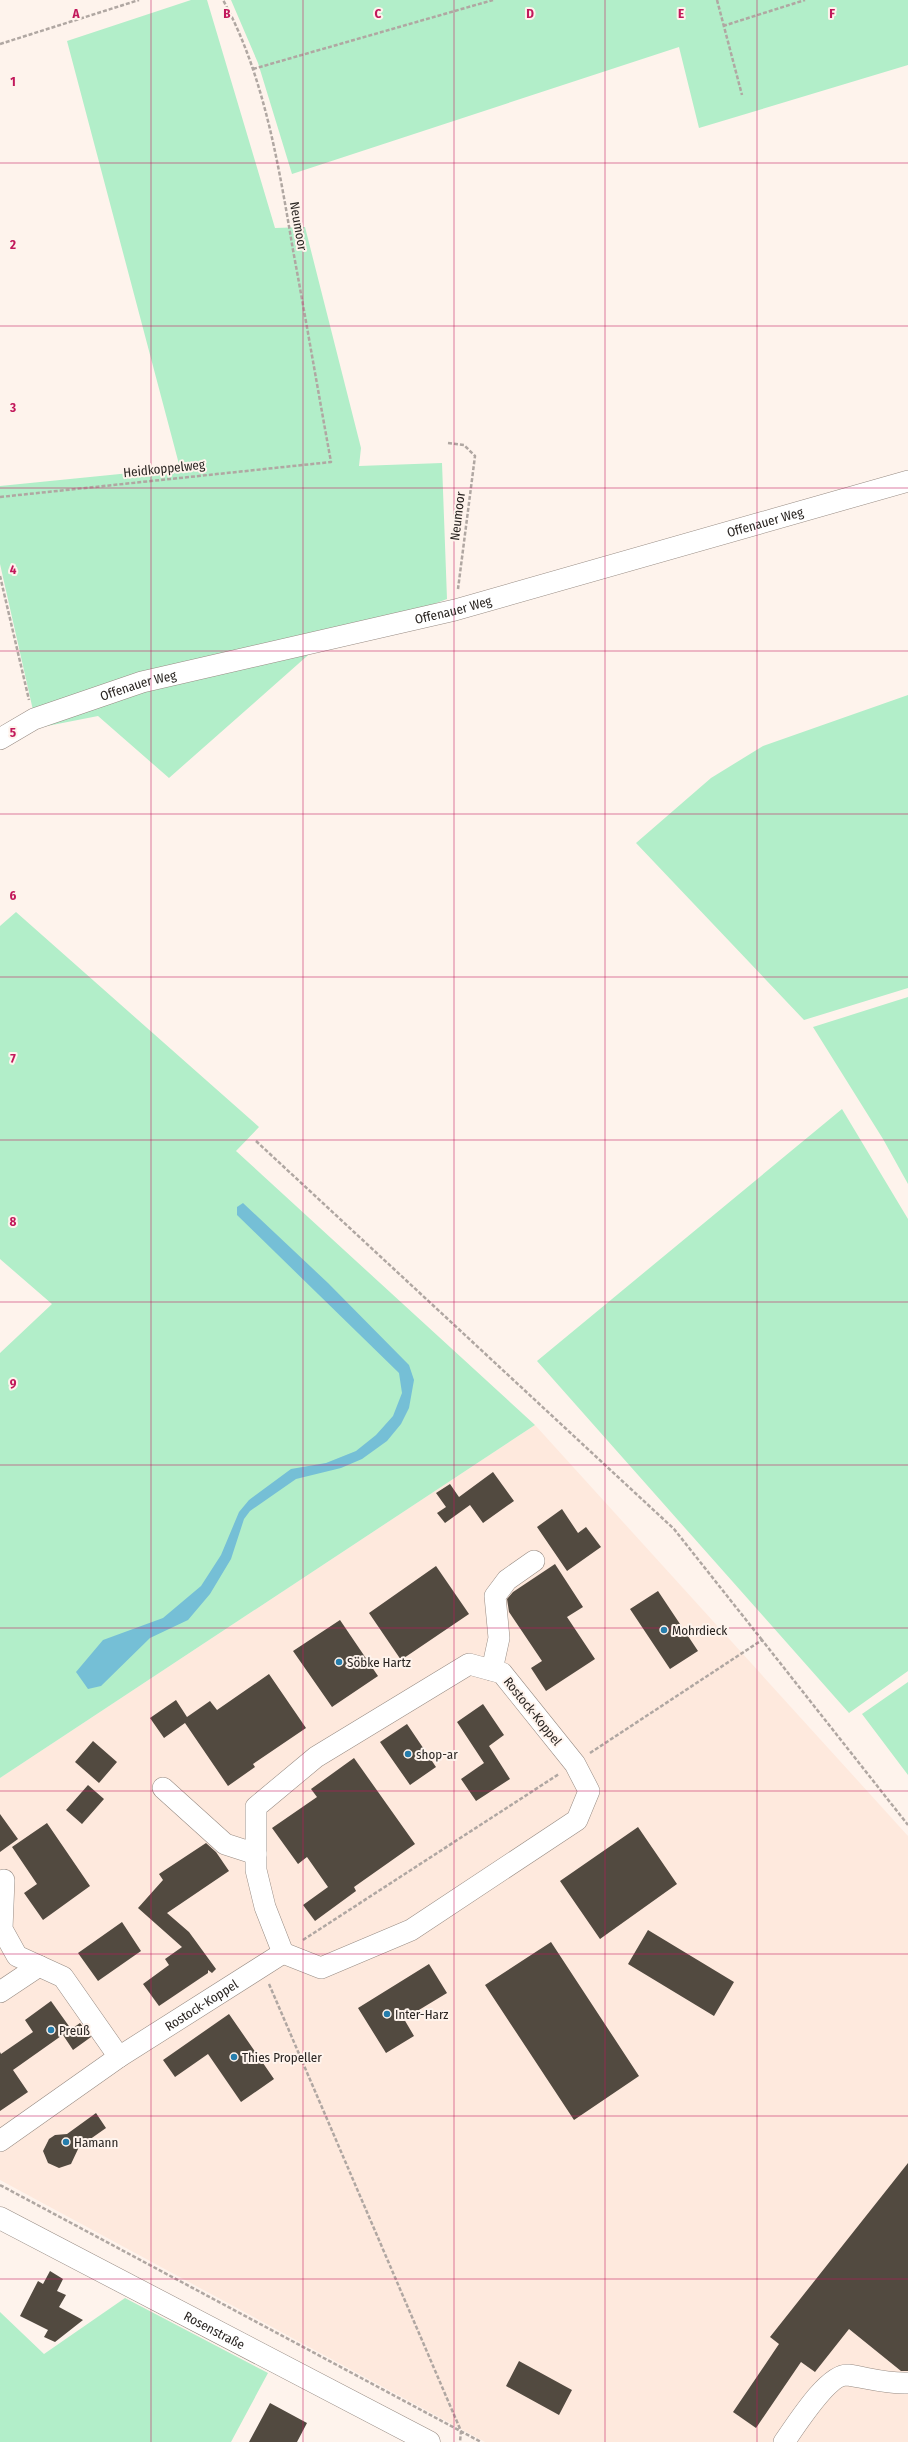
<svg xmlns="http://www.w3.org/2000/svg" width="908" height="2442" viewBox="0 0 908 2442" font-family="'Fira Sans Condensed',sans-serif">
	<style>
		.built { fill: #fee9dd }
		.green { fill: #b2eec9 }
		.water { fill: #75bfd6 }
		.building { fill: #524a40 }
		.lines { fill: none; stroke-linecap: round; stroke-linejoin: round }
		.minor-casing { stroke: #978b83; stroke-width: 22 }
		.major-casing { stroke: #978b83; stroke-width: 23 }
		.path { stroke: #b0a7a2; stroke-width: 2.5; stroke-dasharray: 4 2; stroke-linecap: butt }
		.minor { stroke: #fff; stroke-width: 21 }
		.major { stroke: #fff; stroke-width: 22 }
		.grid { fill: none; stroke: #c2185b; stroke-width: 1; stroke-opacity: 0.55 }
		.poi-dot { fill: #267dac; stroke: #fef3ec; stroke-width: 1.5 }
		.labels { text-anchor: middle; stroke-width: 4; stroke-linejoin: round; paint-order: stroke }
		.street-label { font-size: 13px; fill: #2a2522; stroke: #fef3ec }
		.poi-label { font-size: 13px; fill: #2a2522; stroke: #fef3ec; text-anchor: start }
		.grid-label { font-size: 13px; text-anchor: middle; font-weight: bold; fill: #c2185b; stroke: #fef3ec; stroke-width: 4; stroke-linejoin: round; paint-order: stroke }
	</style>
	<rect width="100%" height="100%" fill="#fef3ec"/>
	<path class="built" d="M535,1425L908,1836V2442H485L0,2180V1778Z"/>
	<path class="green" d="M191,0H207L275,228L305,227L361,448L359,466L442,463L447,599L315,649L169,778L98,716L37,728L0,564V486L180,468L67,41Z
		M231,0H908V65L699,128L679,47L292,174L258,63Z
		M908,695V988L804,1020L636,843L711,778L763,746Z
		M16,912L259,1127L236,1151L535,1425L0,1778V1353L52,1304L0,1259V926Z
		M908,997V1184L883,1139L813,1027Z
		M842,1109L908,1219V1671L849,1713L537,1361Z
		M908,1682V1775L862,1714Z
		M125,2298L268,2373L231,2442H0V2312L44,2354Z"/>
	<path class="water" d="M243,1203L328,1283L409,1365L414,1380L409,1408L401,1424L387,1441L362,1459L341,1468L296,1479L250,1511L244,1519L231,1559L210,1594L188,1620L150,1638L101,1686L88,1689L76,1672L103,1640L163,1618L201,1586L221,1555L239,1512L249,1500L291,1469L326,1463L356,1451L376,1435L393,1416L402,1393L399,1373L237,1215V1207Z"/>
	<path class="building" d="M493,1472L514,1501L483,1523L470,1505L445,1523L437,1513L446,1507L436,1493L450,1484L459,1497Z
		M562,1509L578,1533L586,1527L601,1547L567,1571L537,1527Z
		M555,1564L583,1607L567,1617L595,1659L546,1691L531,1668L542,1661L509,1612L507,1599L513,1592Z
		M436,1566L469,1614L401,1660L369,1613Z
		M658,1591L698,1651L670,1669L630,1609Z
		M340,1620L378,1676L332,1707L293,1651Z
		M269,1674L306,1728L253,1764L255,1767L228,1786L185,1723L164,1738L150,1718L176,1700L187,1717L210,1701L217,1710Z
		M483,1704L504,1735L489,1746L510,1779L476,1801L461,1779L484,1763L457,1722Z
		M407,1724L436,1767L410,1785L380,1742Z
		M93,1741L117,1762L99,1783L75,1762Z
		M354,1758L415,1844L354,1887L356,1891L315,1921L303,1905L328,1887L307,1857L298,1864L272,1828L317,1797L311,1789Z
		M88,1785L104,1799L82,1824L66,1810Z
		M0,1814L18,1839L0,1852Z
		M47,1823L90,1886L43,1920L24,1893L37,1884L12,1847Z
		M638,1827L677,1884L600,1939L560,1881Z
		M206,1843L216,1852L229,1871L167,1913L189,1932L216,1969L212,1973L208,1970V1973L159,2006L143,1984L169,1965L165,1959L182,1947L138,1908L163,1880L159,1874Z
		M122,1922L141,1951L98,1981L78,1953Z
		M648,1930L734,1982L714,2016L628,1964Z
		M551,1942L639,2076L574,2120L485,1985Z
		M429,1964L447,1993L404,2019L414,2036L386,2053L358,2008Z
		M51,2001L71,2029L13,2070L28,2092L0,2111V2052L1,2054L33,2032L25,2020Z
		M229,2014L274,2079L241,2102L208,2054L175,2077L163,2060Z
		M80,2023L91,2037L73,2050L63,2035Z
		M96,2113L106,2128L79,2147L71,2164L59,2168L48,2163L43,2151L49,2139L55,2135L67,2134Z
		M908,2163V2371H901L849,2329L815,2372L801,2362L756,2428L733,2412L779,2344L770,2337Z
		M50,2271L63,2279L57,2291L66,2295L59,2307L83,2320L55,2342L44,2337L48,2330L20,2316L38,2281L43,2284Z
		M519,2361L572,2390L559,2415L506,2386Z
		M270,2403L307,2423L297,2442H249Z"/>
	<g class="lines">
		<g class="minor-casing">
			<g id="minor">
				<path id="s1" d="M0,739L34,719L142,682L455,610L908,481"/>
				<path d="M469,1664L502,1673L575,1764L589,1791L577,1820L411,1930L321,1968L283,1953L265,1907L256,1870V1807L316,1757Z"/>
				<path d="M492,1670L499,1638L495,1596L507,1580L534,1561"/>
				<path d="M163,1788L225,1844L256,1854"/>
				<path d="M4,1880L2,1929L17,1956L63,1977L119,2057"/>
				<path d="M0,1992L39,1966"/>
				<path id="s2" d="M0,2141L119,2057L283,1953"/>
				<path d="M784,2442C795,2427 828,2373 848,2375C868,2378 887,2384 908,2383"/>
			</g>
		</g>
		<g class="major-casing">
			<g id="major">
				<path id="s3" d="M0,2218L429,2442"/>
			</g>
		</g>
		<path class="path" d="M717,0L742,95
			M723,26L805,0
			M0,44L139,0
			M253,69L493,0
			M448,443L464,445L475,456L458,589
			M0,497L331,462C318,391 306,320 293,250C279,167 264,74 223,0
			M0,576L29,700
			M256,1141L674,1529L762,1640
			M590,1753L762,1640L908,1825
			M303,1940L559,1774
			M269,1984L461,2431L460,2442
			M0,2185L481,2442"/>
		<use href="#minor" class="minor"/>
		<use href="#major" class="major"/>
	</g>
	<path class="grid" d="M151,0V2442M303,0V2442M454,0V2442M605,0V2442M757,0V2442M0,163H908M0,326H908M0,488H908M0,651H908M0,814H908M0,977H908M0,1140H908M0,1302H908M0,1465H908M0,1628H908M0,1791H908M0,1954H908M0,2116H908M0,2279H908"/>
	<g class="poi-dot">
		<circle cx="664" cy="1630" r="4"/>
		<circle cx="339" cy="1662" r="4"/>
		<circle cx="408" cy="1754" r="4"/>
		<circle cx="387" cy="2014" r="4"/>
		<circle cx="51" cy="2030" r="4"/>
		<circle cx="234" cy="2057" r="4"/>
		<circle cx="66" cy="2142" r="4"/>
	</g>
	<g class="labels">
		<g class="street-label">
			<text transform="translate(299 226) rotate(80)" y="5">Neumoor</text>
			<text transform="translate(164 468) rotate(-6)" y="5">Heidkoppelweg</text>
			<text transform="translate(457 516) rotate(-83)" y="5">Neumoor</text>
			<text dy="5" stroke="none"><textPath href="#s1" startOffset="797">Offenauer Weg</textPath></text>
			<text dy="5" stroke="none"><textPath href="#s1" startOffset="473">Offenauer Weg</textPath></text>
			<text dy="5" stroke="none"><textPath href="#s1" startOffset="149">Offenauer Weg</textPath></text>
			<text transform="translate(533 1711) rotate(51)" y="5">Rostock-Koppel</text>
			<text dy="5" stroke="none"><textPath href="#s2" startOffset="243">Rostock-Koppel</textPath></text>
			<text dy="5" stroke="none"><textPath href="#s3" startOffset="242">Rosenstraße</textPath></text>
		</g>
		<g class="poi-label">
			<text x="672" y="1635">Mohrdieck</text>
			<text x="347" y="1667">Söbke Hartz</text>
			<text x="416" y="1759">shop-ar</text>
			<text x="395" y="2019">Inter-Harz</text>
			<text x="59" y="2035">Preuß</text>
			<text x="242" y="2062">Thies Propeller</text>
			<text x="74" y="2147">Hamann</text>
		</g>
	</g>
	<g class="grid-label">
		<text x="76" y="18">A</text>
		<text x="227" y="18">B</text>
		<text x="378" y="18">C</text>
		<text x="530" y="18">D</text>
		<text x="681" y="18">E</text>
		<text x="832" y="18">F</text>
		<text x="13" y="86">1</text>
		<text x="13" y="249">2</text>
		<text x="13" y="412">3</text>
		<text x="13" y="574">4</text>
		<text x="13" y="737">5</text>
		<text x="13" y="900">6</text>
		<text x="13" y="1063">7</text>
		<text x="13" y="1226">8</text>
		<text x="13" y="1388">9</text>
	</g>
</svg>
